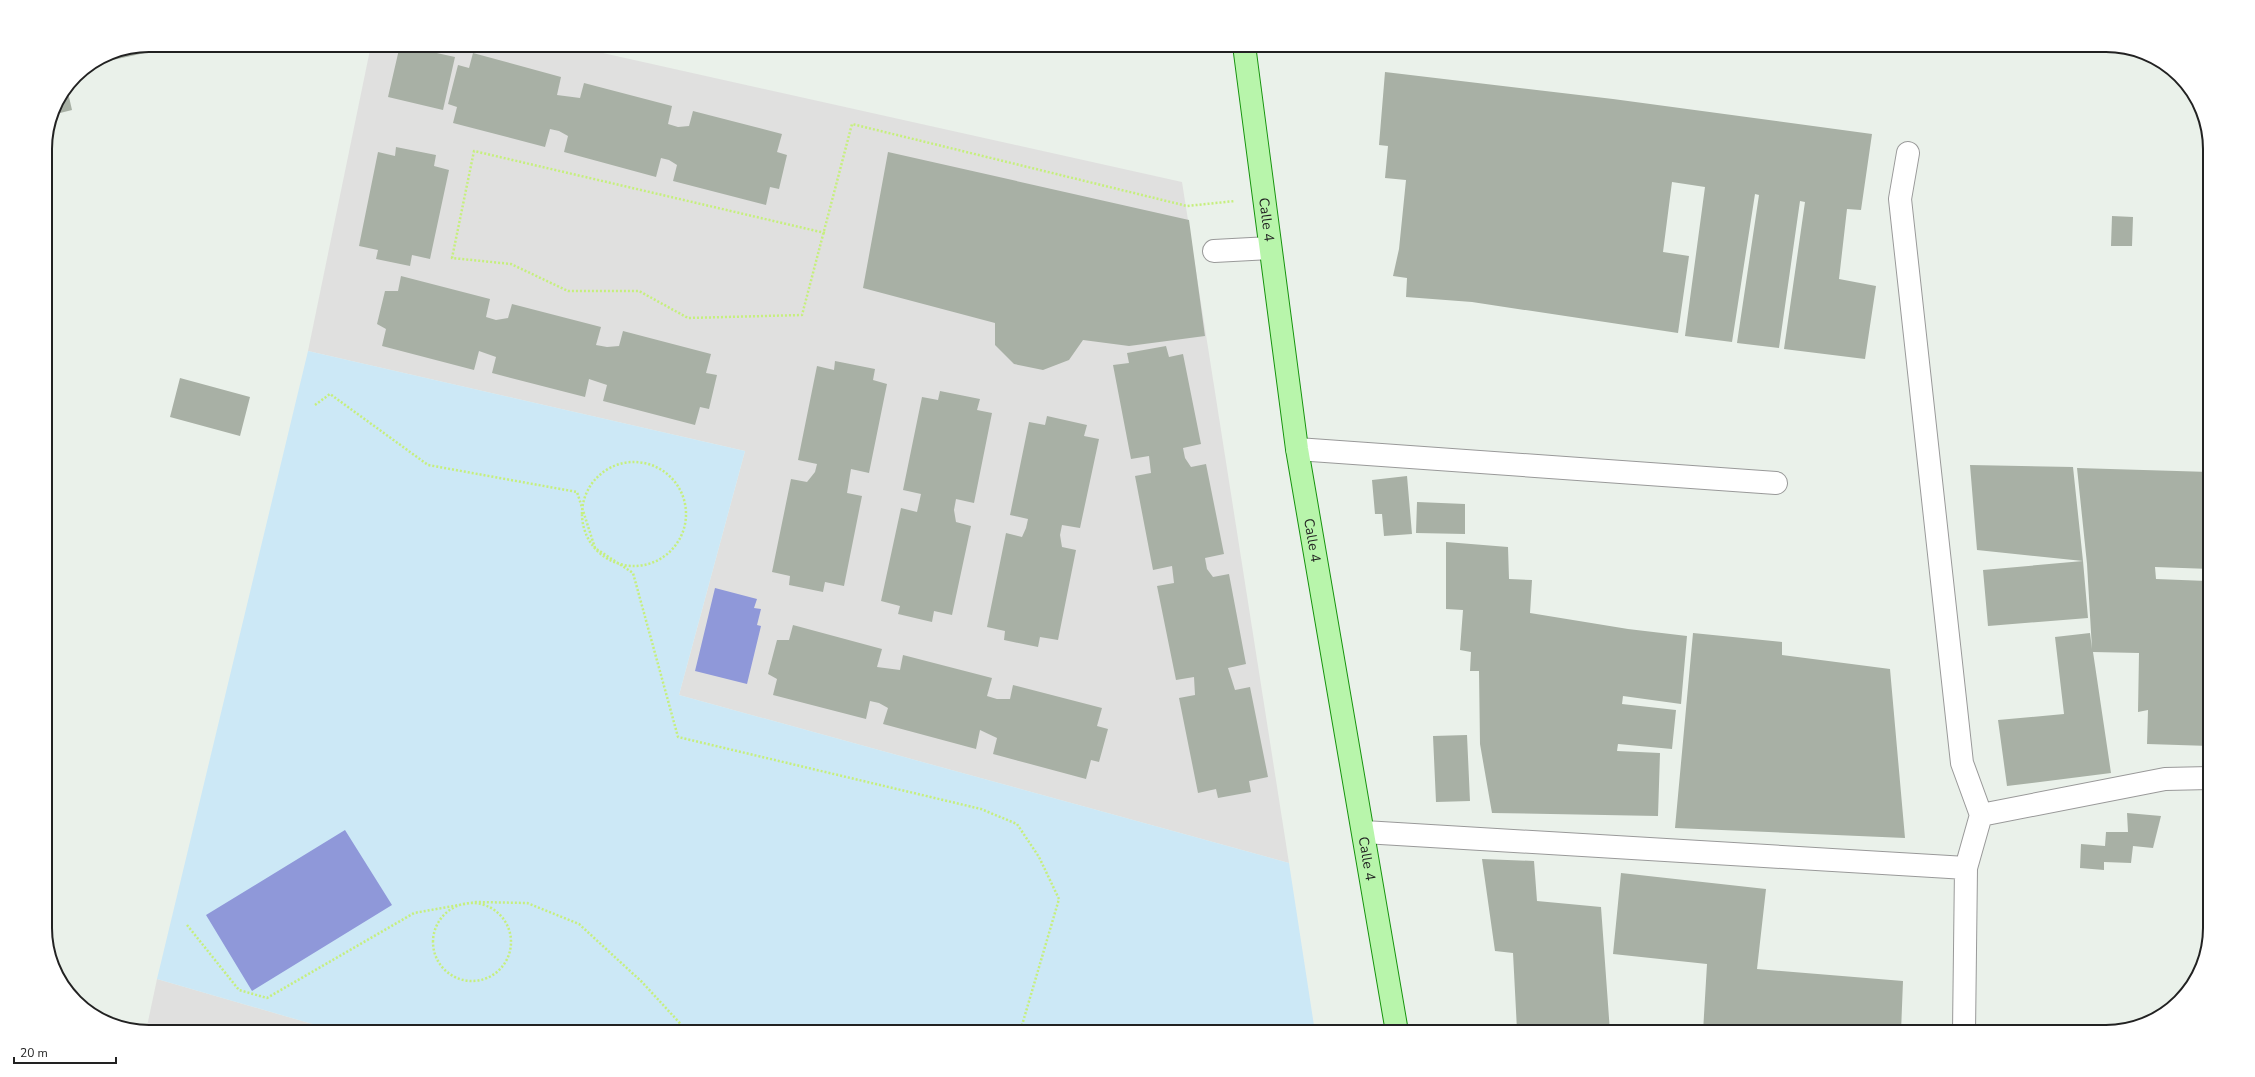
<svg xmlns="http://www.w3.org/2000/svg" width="2255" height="1077" viewBox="0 0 2255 1077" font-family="'Nunito Sans',sans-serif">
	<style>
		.residential { fill: #e0e0df }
		.park { fill: #cce8f6 }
		.pitch { fill: #8f98d9 }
		.building { fill: #a8b0a5 }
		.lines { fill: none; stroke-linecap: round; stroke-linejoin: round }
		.minor-casing { stroke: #999; stroke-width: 24 }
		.major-casing { stroke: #16930d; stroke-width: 24 }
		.path { stroke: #c6ef7d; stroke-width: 2.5; stroke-dasharray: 2 2; stroke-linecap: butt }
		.minor { stroke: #fff; stroke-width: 22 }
		.major { stroke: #b8f5ab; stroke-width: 22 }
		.labels { text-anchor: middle; stroke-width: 4; stroke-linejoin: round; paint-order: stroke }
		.street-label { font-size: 14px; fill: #222; stroke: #fff }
		.rim { fill: none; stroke: #222; stroke-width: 2 }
	</style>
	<rect width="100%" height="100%" fill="#eaf1ea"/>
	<path class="residential" d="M371,45H567L1182,182L1289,863L679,695L745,451L308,351Z
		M157,979L340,1032L146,1031Z"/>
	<path class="park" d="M308,351L745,451L679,695L1289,863L1315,1032H340L157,979Z"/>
	<path class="pitch" d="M715,588L757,599L754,608L761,609L757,625L761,626L747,684L695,671Z
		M345,830L392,905L252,991L206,915Z"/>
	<path class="building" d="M153,45L154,51L108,61L107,55L110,53Z
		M400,45L455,57L443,110L388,97Z
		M473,53L561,77L557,95L580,98L584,83L672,106L668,124L678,127L689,126L693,111L782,134L777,152L787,155L779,189L770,187L766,205L673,181L677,165L669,160L661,158L656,177L564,152L568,136L559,131L550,129L545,147L453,123L457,107L448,104L458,65L469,68Z
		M1385,72L1613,99L1872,134L1861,210L1847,209L1839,279L1876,286L1865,359L1784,349L1805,202L1800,201L1779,348L1737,343L1759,195L1755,194L1732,342L1685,336L1705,187L1672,182L1663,252L1689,256L1678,333L1472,302L1406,297L1407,278L1393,276L1399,249L1406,180L1385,178L1388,146L1379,145Z
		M67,88L72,110L52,115L53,109Z
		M396,147L436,155L434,166L449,170L430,259L412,255L410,266L376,259L378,250L359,246L378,152L395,156Z
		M888,152L1189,220L1205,336L1129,346L1083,340L1069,360L1043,370L1014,364L995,345V323L863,288Z
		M2112,216L2133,217L2132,246H2111Z
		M401,276L490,299L486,317L496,320L508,318L512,304L601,327L596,345L607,347L619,346L623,331L711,354L706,373L717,375L709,409L700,407L695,425L603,401L607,385L589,379L585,397L492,373L496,357L479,351L474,370L382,346L386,329L377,324L385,291H398Z
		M1166,346L1169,357L1183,354L1201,444L1183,448L1185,458L1191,467L1206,464L1224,554L1205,558L1207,569L1213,577L1229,574L1246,664L1228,668L1235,690L1250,687L1268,777L1249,781L1251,792L1218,798L1216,789L1198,793L1179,698L1195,695L1194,677L1176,680L1157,586L1174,583L1172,566L1153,570L1135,476L1151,473L1149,456L1131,459L1113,365L1129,363L1127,353Z
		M835,361L875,369L873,380L887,384L869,473L851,469L847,493L862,496L844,586L825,582L823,592L789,585L790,576L772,572L791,479L807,482L815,472L817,464L798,460L817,366L834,370Z
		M180,378L250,397L240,436L170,417Z
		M940,391L980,399L977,410L992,413L974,503L956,499L954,510L956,522L971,526L952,615L934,611L932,622L898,614L900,606L881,601L901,508L917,512L921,494L903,490L922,397L938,400Z
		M1047,416L1087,425L1084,436L1099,439L1080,528L1062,525L1060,535L1062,547L1076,550L1058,640L1040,637L1038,647L1004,640L1005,631L987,627L1006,533L1022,537L1026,528L1028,519L1010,515L1029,422L1045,425Z
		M1970,465L2073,467L2083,561L1977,550Z
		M2077,468L2210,472V569L2155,567L2156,579L2207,581L2210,746L2147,744L2148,710L2138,712L2139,653L2093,652L2111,773L2007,786L1998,720L2064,714L2055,637L2090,633L2092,649L2087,564Z
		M1407,476L1412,534L1384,536L1382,514H1375L1372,480Z
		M1417,502L1465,504V534L1416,533Z
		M1446,542L1508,547L1509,579L1532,580L1530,613L1628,629L1687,636L1681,704L1623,696L1622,704L1676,710L1672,749L1618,744L1617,751L1660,753L1658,816L1492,813L1480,744L1479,671H1470L1471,652L1460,650L1463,610L1446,609Z
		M2083,561L2088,618L1988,626L1983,570Z
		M793,625L882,649L877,667L900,670L903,655L992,678L987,696L997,699H1010L1013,685L1102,708L1097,726L1108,729L1099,762L1091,760L1086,779L993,754L997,738L980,730L976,749L883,724L888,708L879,703L870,701L866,719L773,695L777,679L768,674L777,640H789Z
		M1693,633L1782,642V655L1890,669L1905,838L1675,828Z
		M1467,735L1470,801L1436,802L1433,736Z
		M2127,813L2161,816L2153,848L2133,846L2131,863L2104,862V870L2080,868L2081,844L2105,846L2106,832H2128Z
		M1482,859L1534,861L1537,901L1601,907L1610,1032L1517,1030L1513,953L1495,951Z
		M1621,873L1766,889L1757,969L1903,981L1901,1032H1703L1707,964L1613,954Z"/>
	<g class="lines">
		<g class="minor-casing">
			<path id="minor" d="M1908,153L1900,199L1962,763L1981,815
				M1214,251L1270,248
				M1297,449L1776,483
				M1364,832L1966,868
				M1964,1032L1966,868L1981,815L2165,779L2210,778"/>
		</g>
		<g class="major-casing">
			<g id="major">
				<path id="s1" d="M1244,45L1297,449L1397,1032"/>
			</g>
		</g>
		<path class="path" d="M825,233L474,151L452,258L511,264L568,291H639L688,318L802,315L852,124L1187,206L1235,201
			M315,405L330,394L428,465L577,492L595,548L633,573L678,737L981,809L1017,824L1039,857L1059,899L1020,1032
			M582 514a52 52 0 1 1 104 0a52 52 0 1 1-104 0Z
			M433 942a39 39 0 1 1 78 0a39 39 0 1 1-78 0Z
			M187,925L239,990L267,998L414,913L476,902L527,903L579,924L642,982L688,1032"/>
		<use href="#minor" class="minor"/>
		<use href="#major" class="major"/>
	</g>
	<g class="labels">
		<g class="street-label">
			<text dy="5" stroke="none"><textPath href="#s1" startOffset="176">Calle 4</textPath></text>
			<text dy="5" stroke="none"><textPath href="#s1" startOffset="500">Calle 4</textPath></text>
			<text dy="5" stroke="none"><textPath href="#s1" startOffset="823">Calle 4</textPath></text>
		</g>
	</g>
	<path d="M0 0H2255V1077H0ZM149 52H2106A97 97 0 0 1 2203 149V928A97 97 0 0 1 2106 1025H149A97 97 0 0 1 52 928V149A97 97 0 0 1 149 52Z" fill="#fff" fill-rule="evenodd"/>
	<path class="rim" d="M149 52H2106A97 97 0 0 1 2203 149V928A97 97 0 0 1 2106 1025H149A97 97 0 0 1 52 928V149A97 97 0 0 1 149 52Z"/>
	<path d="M14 1057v6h102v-6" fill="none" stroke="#222222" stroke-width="2"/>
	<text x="20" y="1057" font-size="12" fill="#222222" stroke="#ffffff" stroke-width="3" paint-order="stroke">20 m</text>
</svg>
